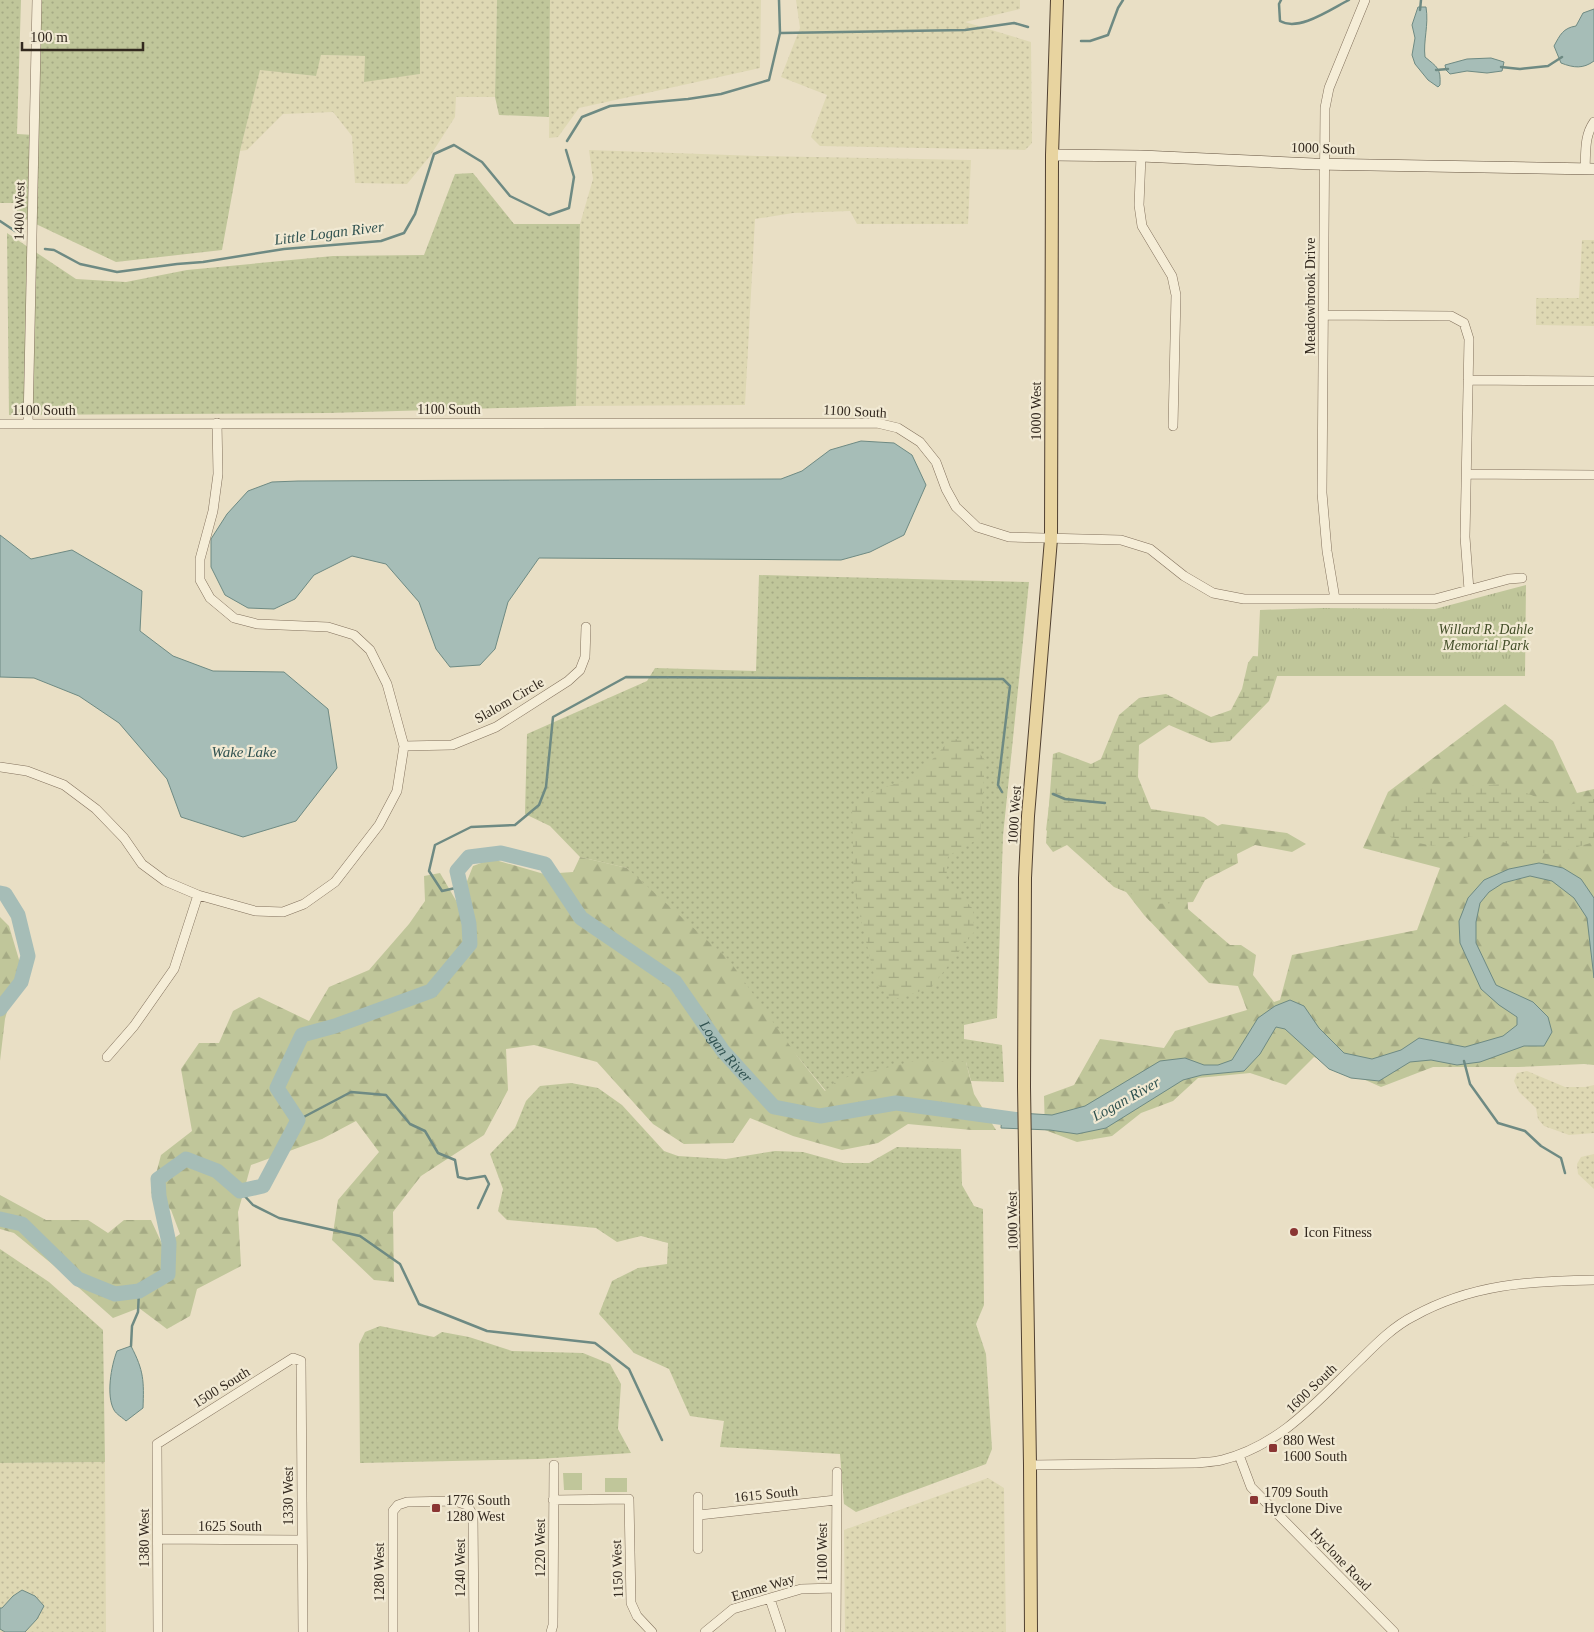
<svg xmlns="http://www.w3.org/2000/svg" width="1594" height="1632" viewBox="0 0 1594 1632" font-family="Georgia,serif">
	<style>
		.farmland { fill: url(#farmland-dots) }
		.grass { fill: url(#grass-dots) }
		.forest { fill: url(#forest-firs) }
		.wetland { fill: url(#wetland-marsh) }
		.park { fill: url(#park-tufts) }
		.pitch { fill: #c0c69a }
		.water { fill: #a6bdb7; stroke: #6e8a83 }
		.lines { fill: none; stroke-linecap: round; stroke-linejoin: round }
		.stream { stroke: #6e8a83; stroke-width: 2.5 }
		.river { stroke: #a6bdb7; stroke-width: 15 }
		.street-casing { stroke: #82715d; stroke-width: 10 }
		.secondary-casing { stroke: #645340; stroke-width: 12 }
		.primary-casing { stroke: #504031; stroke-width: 14 }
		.street { stroke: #f5edd7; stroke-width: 9 }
		.secondary { stroke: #f5edd7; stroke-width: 11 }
		.primary { stroke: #e8d4a0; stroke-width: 12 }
		.poi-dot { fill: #8a3533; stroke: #f1e9d3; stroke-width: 2 }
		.labels { text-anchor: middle; stroke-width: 4.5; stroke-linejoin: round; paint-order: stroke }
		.street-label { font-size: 14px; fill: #33291f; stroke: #f1e9d3 }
		.park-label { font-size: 14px; font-style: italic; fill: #434e28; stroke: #f1e9d3 }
		.poi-label { font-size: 14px; fill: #33291f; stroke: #f1e9d3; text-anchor: start }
		.water-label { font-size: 15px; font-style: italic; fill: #305250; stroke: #f1e9d3 }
	</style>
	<defs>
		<pattern id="farmland-dots" width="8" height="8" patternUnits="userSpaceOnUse" patternTransform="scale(1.25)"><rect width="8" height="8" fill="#ded8b3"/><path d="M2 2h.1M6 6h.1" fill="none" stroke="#bfb99a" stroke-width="1.8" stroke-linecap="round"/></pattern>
		<pattern id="grass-dots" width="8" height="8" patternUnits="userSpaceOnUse" patternTransform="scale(1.25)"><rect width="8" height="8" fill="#c0c69a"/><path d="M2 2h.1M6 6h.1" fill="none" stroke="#a5aa84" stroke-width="1.8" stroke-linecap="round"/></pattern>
		<pattern id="forest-firs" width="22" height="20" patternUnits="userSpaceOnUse" patternTransform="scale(1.25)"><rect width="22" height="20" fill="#c0c69a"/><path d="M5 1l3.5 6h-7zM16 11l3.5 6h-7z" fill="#a5aa84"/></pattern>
		<pattern id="wetland-marsh" width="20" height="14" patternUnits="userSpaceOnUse" patternTransform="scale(1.25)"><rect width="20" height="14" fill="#c0c69a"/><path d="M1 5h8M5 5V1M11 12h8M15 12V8" fill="none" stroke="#a5aa84"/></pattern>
		<pattern id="park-tufts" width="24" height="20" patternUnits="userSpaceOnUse" patternTransform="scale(1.25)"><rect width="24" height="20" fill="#c0c69a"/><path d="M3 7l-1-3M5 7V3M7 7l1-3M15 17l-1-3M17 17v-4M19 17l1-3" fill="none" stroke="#a5aa84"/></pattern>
	</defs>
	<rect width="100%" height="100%" fill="#e9dfc5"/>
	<path class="farmland" d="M420,0H497L495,97H456L455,117L430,156L407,184L355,183L352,136L333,112L283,114L247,150L240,151L260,69L315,76L321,55L366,56L364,81L420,74Z
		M550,0H761L760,68L579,108L558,137L549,138Z
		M796,0H1020V9L965,22L1031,42L1032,143L1025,150L820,146L811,137L827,95L781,77L800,28Z
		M589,150L758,156L971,160L968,224H857L850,211L793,213L755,219L745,405L576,406L580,224L593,179Z
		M1582,240H1594V326L1536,325V298H1579Z
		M1527,1071L1565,1087H1585L1594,1085V1133L1569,1135L1544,1126L1538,1119L1536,1108L1519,1092L1514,1081L1517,1073Z
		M1594,1154V1189L1578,1174L1577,1164L1581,1157Z
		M105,1462L106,1632H0V1463Z
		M988,1478L1004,1488L1006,1632H845L844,1530Z"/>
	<path class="grass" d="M0,0H21L17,134L34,135L38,0H420V74L364,82L365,56L321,55L316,76L260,70L240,151L222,250L116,262L19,216L14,203H0Z
		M497,0H550L549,117L499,115L495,97Z
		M473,173L514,224H580L576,406L328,413L9,415L7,233L76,279L126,282L187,270L333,256L424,255L455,174Z
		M759,575L1029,582L1003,836L997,1018L964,1025V1039L1002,1045L1004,1082L971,1081L966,1062L826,1091L798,1057L627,868L580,857L550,826L525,814L527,734L647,681L655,668L756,671Z
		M571,1083L598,1088L622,1105L664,1151L678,1156L726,1159L775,1151L803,1152L843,1163H869L897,1147L961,1149L962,1185L974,1206L983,1209L984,1305L976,1324L986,1354L992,1449L986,1464L856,1512L844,1504L840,1454L720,1447L724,1421L690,1416L669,1369L634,1353L599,1314L612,1281L638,1268L667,1264L668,1243L641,1236L617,1242L596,1228L507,1220L498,1211L503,1189L490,1154L515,1128L526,1101L540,1086Z
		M0,1249L49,1282L103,1330L105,1462L0,1463Z
		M380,1326L434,1337L442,1332L469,1337L512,1351L583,1353L610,1364L621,1384L618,1429L631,1453L538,1459L360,1463L359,1344L365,1332Z"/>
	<path class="forest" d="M1505,704L1553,741L1577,793L1594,789V1065L1584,1064L1518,1067H1433L1381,1087L1314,1057L1286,1085L1250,1073L1198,1078L1173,1101L1141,1113L1112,1136L1077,1142L1045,1130L1044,1096L1074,1085L1100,1039L1164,1048L1175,1031L1247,1010L1238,986L1209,983L1144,915L1075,826L1060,843L1046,830L1055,758L1133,824L1202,833L1222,824L1287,833L1306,844L1292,852L1255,845L1225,860L1186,875L1188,909L1230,945H1241L1256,955L1253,975L1274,1002L1280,1000L1292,955L1417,930L1440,868L1363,848L1388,792Z
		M580,857L627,868L729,960L798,1057L825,1091L839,1079L915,1061L966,1062L974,1094L996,1130H971L908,1124L878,1143L842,1150L793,1136L750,1118L733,1143L684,1144L653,1124L597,1062L534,1045L506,1049L508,1090L484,1135L421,1176L393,1212L394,1282L374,1280L332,1240L338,1200L379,1152L356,1121L322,1139L251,1165L238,1212L241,1266L197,1289L190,1316L167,1329L139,1308L113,1318L52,1264L14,1233L0,1229V1195L46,1220H88L108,1233L124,1220H151L163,1246L180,1234L171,1210L151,1193L161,1155L192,1131L181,1069L199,1043H219L233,1011L259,997L309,1021L329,987L369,970L409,924L425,901L424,876L440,873L458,904L473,866L492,859L544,874L573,872Z
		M0,917L9,926L20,963L5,1019L0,1061Z"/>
	<path class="wetland" d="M1253,656L1267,657L1279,670L1269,701L1230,741L1211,743L1169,725L1139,745L1138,777L1151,809L1204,817L1235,837L1238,863L1205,880L1193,902L1155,904L1114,887L1067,845L1053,852L1046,843L1053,754L1059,752L1091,764L1101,759L1119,715L1139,698L1166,694L1211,717L1231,710L1242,689L1248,663Z
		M951,739L968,740L985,760L980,838L948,856L946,881L973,909L974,932L931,988L892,1000L876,983L854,890L852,808L861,796L917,776Z
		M1505,784L1560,807L1594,799V842L1550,855L1477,835L1433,846L1390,837L1396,808L1421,789Z"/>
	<path class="park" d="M1526,585L1525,676H1257L1260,610L1321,608L1435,609Z"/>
	<path class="pitch" d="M563,1473H582V1490H564Z
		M605,1478H627V1492H605Z"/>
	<path class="water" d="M1418,7H1426C1429,25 1423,41 1425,57C1437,67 1441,68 1440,85L1438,87L1428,80L1415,64L1412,55L1415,38L1412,25Z
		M1594,9V61C1583,69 1574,68 1561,63L1554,46C1560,35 1563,28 1576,26L1583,13Z
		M1491,58L1504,62L1502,71L1487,73L1467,71L1450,74L1446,70L1445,65L1467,59Z
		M861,441L894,443L912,455L926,485L904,535L870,552L841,560L539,558L508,602L495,649L480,665L450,667L436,649L419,602L386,564L352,556L314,575L295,599L274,609L248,608L225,595L211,567V539L227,514L248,491L272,482L298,481L781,479L802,471L830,450Z
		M0,535L31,559L72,550L142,591L140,631L173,656L213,671L284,672L328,709L337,768L296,821L243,837L181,817L167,779L119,723L79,696L34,678L0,677Z
		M1539,863L1563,868L1581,879L1594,898V978L1587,918L1574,898L1552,881L1530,876L1503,883L1489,892L1480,903L1476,922V943L1496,985L1533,1002L1548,1017L1552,1032L1544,1046H1524L1480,1062L1457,1065L1431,1060L1410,1062L1379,1081L1351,1078L1329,1069L1285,1029L1276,1027L1260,1054L1244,1071L1202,1075L1183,1080L1106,1128L1077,1134L1050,1130L1001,1128L1002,1112L1052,1115L1085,1106L1160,1061L1185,1058L1204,1065H1218L1232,1060L1258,1018L1275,1006L1290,1000L1304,1006L1319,1028L1344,1053L1372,1059L1401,1050L1419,1038L1465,1047L1503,1036L1517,1025V1017L1499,1005L1481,989L1460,943L1459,921L1468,898L1484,880L1509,869Z
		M131,1346C144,1371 144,1381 143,1408L126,1421C123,1418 116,1414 114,1410C106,1396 111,1366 117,1351Z
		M22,1590L35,1596L44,1606L37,1619L25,1632H5L0,1629V1608H2L13,1596Z"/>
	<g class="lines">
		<path class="stream" d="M1281,0L1279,4L1280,21C1299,32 1331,9 1349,0
			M1420,10L1421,0
			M781,33L965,30L1014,23L1028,27
			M1081,41H1090L1108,35L1118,8L1123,0
			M1501,67L1520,69L1548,66L1562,57
			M1436,70L1448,69
			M567,141L582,117L610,106L688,99L721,94L769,80L780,33L779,0
			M0,221L15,231
			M45,249L54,250L80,264L117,272L177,264L203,262L284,249L381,241L404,233L415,214L434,154L454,145L482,162L510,196L549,215L569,208L574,177L566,150
			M1053,794L1065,799L1105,803
			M460,887L442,891L429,871L435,845L471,827L515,825L539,805L546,787L553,717L626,677L1003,679L1010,686L998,785L1002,792
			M1464,1061L1470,1084L1498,1123L1525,1131L1541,1146L1561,1158L1565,1173
			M298,1120L351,1092L386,1095L410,1124L425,1131L438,1153L455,1160L458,1177L467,1179L485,1176L489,1184L478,1208
			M240,1191L253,1205L279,1218L360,1236L400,1264L419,1304L487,1331L595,1343L629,1369L662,1440
			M131,1346L132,1326L138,1312L139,1291"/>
		<g class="river">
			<path d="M0,893L5,894L18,915L28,956L21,982L0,1009"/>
			<path id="s1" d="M0,1219L22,1224L78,1279L115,1294L139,1291L168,1274L169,1243L159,1196L158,1179L186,1159L217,1171L240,1191L263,1186L298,1120L277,1088L302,1035L335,1026L431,991L470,944L469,924L457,871L469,857L501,853L545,864L581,918L675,982L723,1051L774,1107L820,1116L896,1103L1020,1120"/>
		</g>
		<g class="street-casing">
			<path id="street" d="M1141,156L1139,205L1142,226L1172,276L1176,295L1173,426
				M1585,169C1586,153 1584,136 1594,122
				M1325,315L1451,316L1464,323L1469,339L1465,537L1469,590
				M1468,380L1594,381
				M28,423L37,0
				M0,424L877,423L898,428L920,442L936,462L946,489L956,507L977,527L1009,537L1121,540L1150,549L1184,576L1213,593L1244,599H1435L1509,579L1522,578
				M1467,474L1594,475
				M1335,599L1327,551L1322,493L1325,108L1329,88L1365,0
				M404,746L452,745L496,727L568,681L580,670L585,657L586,627
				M0,767L27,771L64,785L96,809L124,838L142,864L165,881L198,895L255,911L283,912L304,904L335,882L379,825L397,791L404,746L387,684L370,650L354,635L328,627L257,624L234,618L210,598L200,580V559L213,511L218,474L217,423
				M107,1057L134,1026L174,969L198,895
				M1239,1455L1251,1487L1394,1632
				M1030,1465L1196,1463C1205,1462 1214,1462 1222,1460C1282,1445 1319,1399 1361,1359C1377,1343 1394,1326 1414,1316C1472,1284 1530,1281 1594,1280
				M553,1500L629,1499L631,1603L637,1616L652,1632
				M699,1515L836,1500
				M158,1539L302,1540
				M698,1549V1497
				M770,1599L781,1632
				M158,1632L157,1444L293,1358L301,1361L303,1632
				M393,1632V1511L398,1505L407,1502L455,1501L467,1505L473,1515L474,1632
				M551,1632L553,1625L554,1465
				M705,1632L733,1609L801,1589L836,1588
				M836,1632L837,1472"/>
		</g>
		<g class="secondary-casing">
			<path id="secondary" d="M1052,155L1141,156L1314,164L1594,169"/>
		</g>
		<g class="primary-casing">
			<path id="primary" d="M1031,1632L1030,1465L1024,1087L1025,878L1028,816L1051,539L1052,155L1057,0"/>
		</g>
		<use href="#street" class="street"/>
		<use href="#secondary" class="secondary"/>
		<use href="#primary" class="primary"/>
	</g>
	<g class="poi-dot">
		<circle cx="1294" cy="1232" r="5"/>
		<rect x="1268" y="1443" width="10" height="10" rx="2.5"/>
		<rect x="1249" y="1495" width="10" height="10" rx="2.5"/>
		<rect x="431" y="1503" width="10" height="10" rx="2.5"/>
	</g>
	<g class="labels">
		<g class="street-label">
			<text transform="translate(1323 148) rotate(2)" y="5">1000 South</text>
			<text transform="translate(19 211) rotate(-89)" y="5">1400 West</text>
			<text transform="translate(1310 296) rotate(-90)" y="5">Meadowbrook Drive</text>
			<text x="449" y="414">1100 South</text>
			<text x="44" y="415">1100 South</text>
			<text transform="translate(855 411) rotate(3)" y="5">1100 South</text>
			<text transform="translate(1036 411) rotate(-90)" y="5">1000 West</text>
			<text transform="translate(509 700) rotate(-30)" y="5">Slalom Circle</text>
			<text transform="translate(1014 815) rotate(-86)" y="5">1000 West</text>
			<text transform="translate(1012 1221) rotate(-91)" y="5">1000 West</text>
			<text transform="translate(221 1387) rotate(-32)" y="5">1500 South</text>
			<text transform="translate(1311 1388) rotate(-44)" y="5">1600 South</text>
			<text transform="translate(766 1494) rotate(-6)" y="5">1615 South</text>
			<text transform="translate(288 1496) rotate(-90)" y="5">1330 West</text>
			<text x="230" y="1531">1625 South</text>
			<text transform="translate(144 1538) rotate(-90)" y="5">1380 West</text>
			<text transform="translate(540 1548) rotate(-90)" y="5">1220 West</text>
			<text transform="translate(822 1552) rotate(-90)" y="5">1100 West</text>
			<text transform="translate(1341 1559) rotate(46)" y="5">Hyclone Road</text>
			<text transform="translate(460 1568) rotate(-90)" y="5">1240 West</text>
			<text transform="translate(617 1569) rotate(-92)" y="5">1150 West</text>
			<text transform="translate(379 1572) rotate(-90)" y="5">1280 West</text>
			<text transform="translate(763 1587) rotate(-17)" y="5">Emme Way</text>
		</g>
		<g class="park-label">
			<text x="1486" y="634">Willard R. Dahle<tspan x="1486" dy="16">Memorial Park</tspan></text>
		</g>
		<g class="poi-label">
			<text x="1304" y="1237">Icon Fitness</text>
			<text x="1283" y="1445">880 West<tspan x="1283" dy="16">1600 South</tspan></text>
			<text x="1264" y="1497">1709 South<tspan x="1264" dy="16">Hyclone Dive</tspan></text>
			<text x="446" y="1505">1776 South<tspan x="446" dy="16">1280 West</tspan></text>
		</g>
		<g class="water-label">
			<text transform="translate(329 233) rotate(-7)" y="5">Little Logan River</text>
			<text x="244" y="757">Wake Lake</text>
			<text dy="5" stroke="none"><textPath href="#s1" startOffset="1221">Logan River</textPath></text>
			<text transform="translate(1126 1099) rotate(-29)" y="5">Logan River</text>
		</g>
	</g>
	<path d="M22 42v8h121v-8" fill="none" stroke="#33291f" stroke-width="2.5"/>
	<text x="30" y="42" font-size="15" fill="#33291f" stroke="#f1e9d3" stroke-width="4" paint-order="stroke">100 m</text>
</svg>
